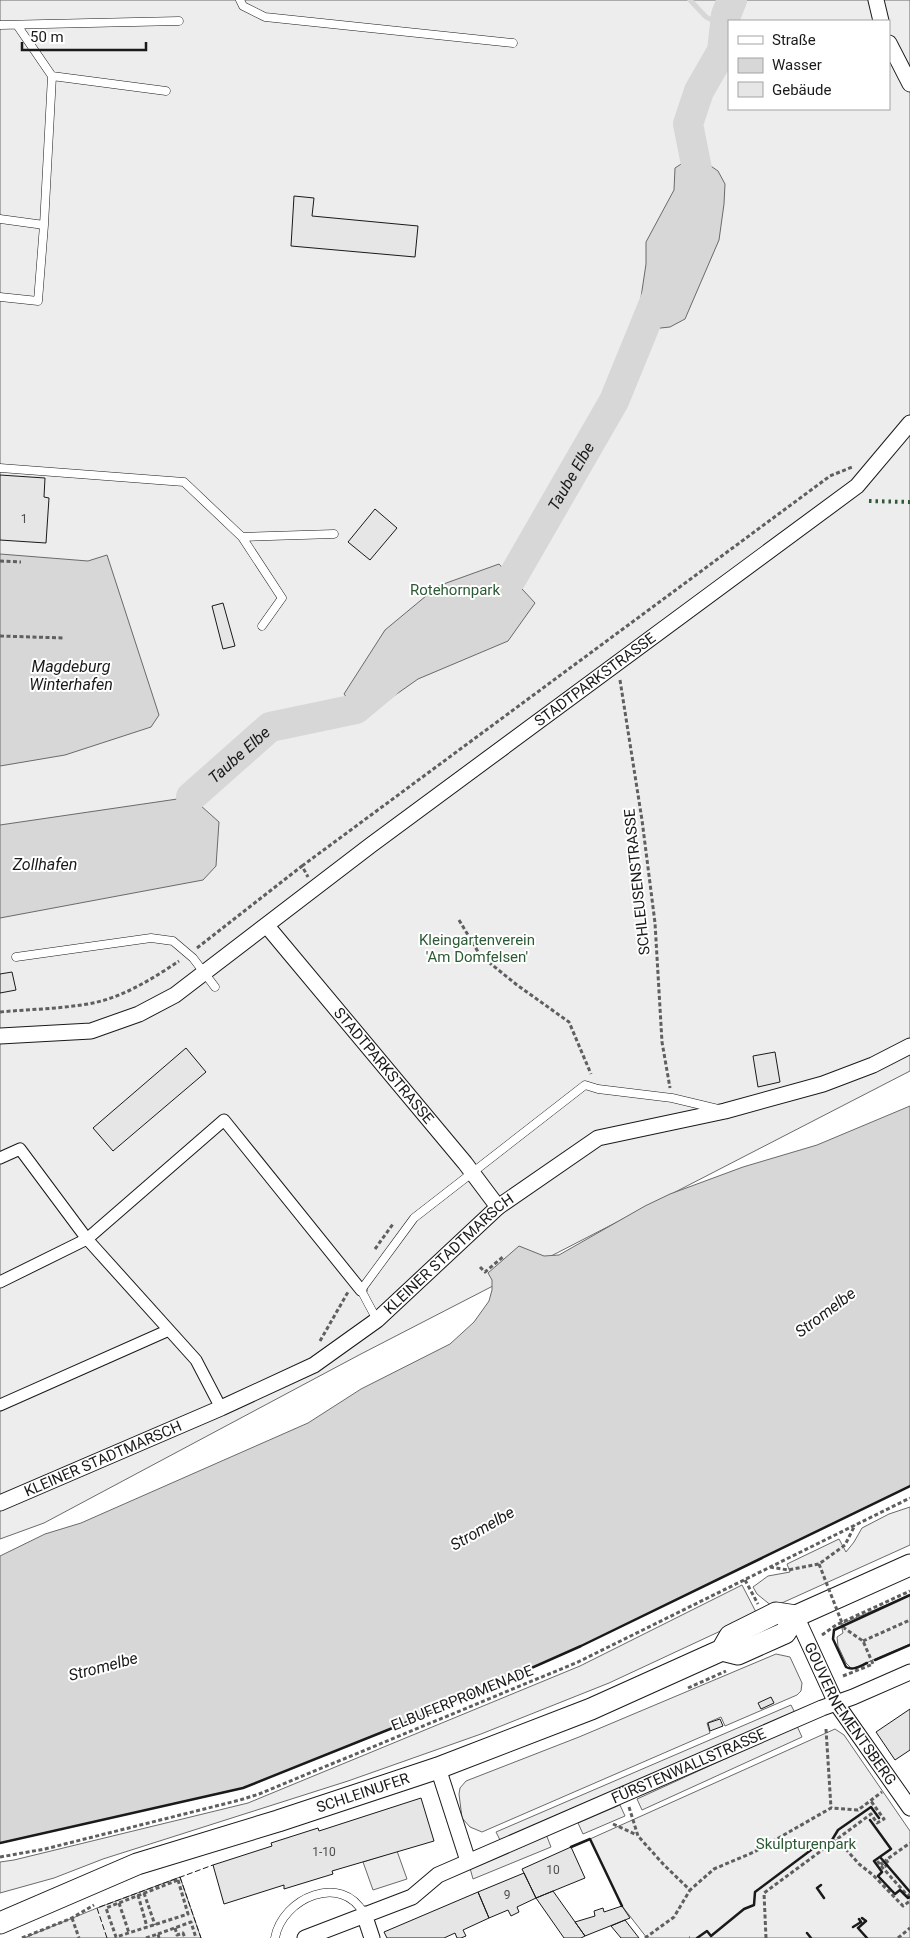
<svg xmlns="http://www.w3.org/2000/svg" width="910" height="1938" viewBox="0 0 910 1938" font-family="Roboto,sans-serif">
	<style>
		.built { fill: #ededed; stroke: #6a6a6a; fill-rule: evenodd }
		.water { fill: #d7d7d7; stroke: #6a6a6a }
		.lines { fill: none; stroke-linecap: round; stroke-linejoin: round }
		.stream { stroke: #d7d7d7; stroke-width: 5 }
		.river { stroke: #d7d7d7; stroke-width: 30 }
		.building { fill: #e6e6e6; stroke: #1a1a1a }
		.service-casing { stroke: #1a1a1a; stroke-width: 9 }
		.pedestrian-casing { stroke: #1a1a1a; stroke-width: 13 }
		.minor-casing { stroke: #1a1a1a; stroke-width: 17 }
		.secondary-casing { stroke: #1a1a1a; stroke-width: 23 }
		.path { stroke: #5f5f5f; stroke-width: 3; stroke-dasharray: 4 2.5; stroke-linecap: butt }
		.service { stroke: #fff; stroke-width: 8 }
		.pedestrian { stroke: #fff; stroke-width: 11 }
		.minor { stroke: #fff; stroke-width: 15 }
		.secondary { stroke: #fff; stroke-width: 21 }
		.path-bridge { stroke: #5f5f5f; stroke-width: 3; stroke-dasharray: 4 2.5; stroke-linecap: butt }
		.hedge { stroke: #2b5a34; stroke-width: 4; stroke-dasharray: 2.5 4; stroke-linecap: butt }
		.fence { stroke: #1a1a1a; stroke-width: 1; stroke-dasharray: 6 2.5; stroke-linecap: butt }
		.wall { stroke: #1a1a1a; stroke-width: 2.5 }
		.labels { text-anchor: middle; stroke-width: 4; stroke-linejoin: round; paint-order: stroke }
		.number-label { font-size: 12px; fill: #4d4d4d }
		.park-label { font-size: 15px; fill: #2b5a34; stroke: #fff }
		.street-label { font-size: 15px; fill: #1a1a1a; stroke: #fff }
		.water-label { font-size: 16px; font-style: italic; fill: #1a1a1a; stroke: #fff }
	</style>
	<rect width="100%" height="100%" fill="#fff"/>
	<path class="built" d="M0,0H910V1071L359,1355L44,1523L0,1539ZM729,21H889V109H729Z
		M910,1507V1545L773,1607L757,1594L753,1587L768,1576L790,1572L787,1564L839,1539L846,1552L854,1542L862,1528L889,1514Z
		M742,1585L757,1614L609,1683L481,1734L348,1781L103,1859L54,1878L0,1893V1862L14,1860L248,1803L580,1666Z
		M910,1595V1644L852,1669L846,1663L838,1646L837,1637L843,1633L841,1624Z
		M776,1654L790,1657L802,1683L801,1691L797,1695L725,1726L721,1717L707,1723L710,1733L482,1832L470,1827L462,1818L459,1794L460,1788L466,1781L579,1737Z
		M791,1705L795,1713L500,1840L496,1832Z
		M797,1726L802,1737L642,1810L637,1799Z
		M835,1729L844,1735L910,1831V1938H647L622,1906L590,1839Z
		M620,1805L625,1816L583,1834L578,1823Z
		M544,1829L551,1847L473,1879L468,1861Z
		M397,1851L407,1879L373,1890L363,1862Z
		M180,1877L201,1938H24L97,1908Z"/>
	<path class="water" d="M695,155L718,171L725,184L724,204L719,240L685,319L670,327L651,329L638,317L646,264V242L674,190L675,168Z
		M0,554L88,561L107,555L159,715L151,727L65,755L0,766Z
		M499,564L535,603L508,641L418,679L374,710L356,709L344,694L385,630L438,586Z
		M191,797L219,822L216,866L203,880L0,918V825Z
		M910,1106V1486L581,1646L425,1715L243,1788L0,1843V1556L45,1534L81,1523L308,1423L361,1389L450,1344L474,1322L489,1301L492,1290V1280L488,1273L519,1246L544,1256L559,1255L645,1206L670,1194L743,1167L817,1145Z"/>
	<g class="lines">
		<path class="stream" d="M690,0L706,17L725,26"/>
		<g class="river">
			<path d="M693,196L699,179L688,124L699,91L722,51L726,15L732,0"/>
			<path id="s1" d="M481,604L512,578L614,401L661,286"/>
			<path id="s2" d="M191,797L270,727L356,709L386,684"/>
		</g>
	</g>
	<path class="building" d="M294,196L314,198L312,216L418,226L415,257L291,246Z
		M0,475L45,478L44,497L49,498L46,543L0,540Z
		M375,509L397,528L370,560L348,542Z
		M223,603L235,646L223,649L212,606Z
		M12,972L16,990L0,993V974Z
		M186,1048L206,1072L113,1151L93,1128Z
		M775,1052L780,1082L758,1087L753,1056Z
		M771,1697L774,1703L761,1709L758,1703Z
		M910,1709V1750L895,1760L876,1732Z
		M720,1719L723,1726L710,1731L708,1723Z
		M421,1798L434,1841L332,1871L333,1874L284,1889V1885L224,1904L213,1865L272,1846L271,1843L318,1828L319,1831Z
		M571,1847L585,1878L536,1898L522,1869Z
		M524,1873L536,1898L517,1907L519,1912L511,1916L508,1910L489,1918L478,1892Z
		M553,1891L585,1936L581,1938H564L536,1898Z
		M478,1892L489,1918L463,1930L466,1936L461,1938H457L455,1933L444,1938H387L384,1932Z
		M622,1906L630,1918L585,1936L575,1922L595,1916L594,1911L603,1908L604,1912Z
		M625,1920L639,1938H621L611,1926Z"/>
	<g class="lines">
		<g class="service-casing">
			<path id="service" d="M240,0L243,6L265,17L513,43
				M0,25L179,21
				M52,76L166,91
				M0,219L44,225
				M0,297L38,301L44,225L52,76L17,25
				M0,468L184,482L242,537L334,534
				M242,537L282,598L262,626
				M16,957L151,938L173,941L193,958L215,987
				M377,1320L361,1290L414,1218L585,1085L598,1089L672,1098L718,1109
				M275,1938C282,1898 342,1872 364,1914"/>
		</g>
		<g class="pedestrian-casing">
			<path id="pedestrian" d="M0,1158L20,1149L87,1239L196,1360L221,1408
				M0,1282L87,1239L224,1120L361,1290
				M0,1405L169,1330"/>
		</g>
		<g class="minor-casing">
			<g id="minor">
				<path d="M876,0L881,21"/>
				<path d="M889,43L910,84"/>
				<path id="s3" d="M267,926L465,1163L498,1207"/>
				<path id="s4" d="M0,1036L91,1031L139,1014L175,995L371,845L857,486L910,423"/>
				<path id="s5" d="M0,1503L221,1408L314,1365L377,1320L498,1207L598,1138L725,1111L823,1084L873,1065L910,1046"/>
				<path id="s6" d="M796,1616L836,1703L910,1808"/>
				<path d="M438,1768L468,1861"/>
				<path d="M364,1914L372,1938"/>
				<path id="s7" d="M305,1938L412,1897L438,1875L822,1708L853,1697L910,1672"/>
			</g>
		</g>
		<g class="secondary-casing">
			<g id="secondary">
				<path d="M722,1650L738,1654L776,1637L785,1633L796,1616"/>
				<path id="s8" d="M0,1923L137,1864L278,1821L438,1768L591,1709L722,1650L730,1636L776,1613L796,1616L910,1565"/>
			</g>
		</g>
		<path class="path" d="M0,561L21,562
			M0,636L64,638
			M620,680L642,820L655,923L662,1042L670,1088
			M302,866L830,476L852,467
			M459,920L480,955L517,985L569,1022L591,1074
			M197,948L302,866L308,877
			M0,1012C31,1009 62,1009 93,1003C123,997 154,978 179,961
			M375,1249L393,1224
			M480,1267L485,1272L504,1256
			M320,1341L348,1292
			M770,1567L788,1570L819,1564L845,1545L855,1525
			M745,1580L758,1604
			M822,1635L836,1625L910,1591
			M863,1641L910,1620
			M843,1676L873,1664L863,1641L844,1628
			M688,1688L726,1671
			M826,1729L831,1808
			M629,1807L638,1836L664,1865L690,1890L714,1869L754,1852L831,1808L858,1810L882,1792
			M613,1824L637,1835
			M837,1839L859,1864L873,1875L903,1906L910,1901
			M0,1857L45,1849L240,1800L259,1794L578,1662L910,1498
			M880,1864L878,1862L880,1861L884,1867L889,1864L886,1860L910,1843
			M881,1866L908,1896L910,1894
			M178,1880L188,1914L116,1937L106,1908Z
			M144,1893L155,1925
			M138,1895L147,1927
			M119,1903L129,1933
			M72,1918L79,1938
			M175,1928L177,1935L183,1933L185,1938
			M158,1934L191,1922L196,1938
			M22,1938L72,1918L94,1905
			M146,1938L158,1934L159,1938
			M645,1938L674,1917L690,1890
			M689,1938H690
			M766,1938L764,1893L871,1814L877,1823L884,1819L871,1801
			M898,1938L910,1928"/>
		<use href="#service" class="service"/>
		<use href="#pedestrian" class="pedestrian"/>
		<use href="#minor" class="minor"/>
		<use href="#secondary" class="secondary"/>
		<path class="path-bridge" d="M819,1564L844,1628"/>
		<path class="hedge" d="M869,501L910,502"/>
		<path class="fence" d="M180,1877L201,1938
			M107,1938L97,1908L213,1865"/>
		<path class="wall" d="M875,1660L910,1645
			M867,1663C860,1666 853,1671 846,1667L833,1639L834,1630L910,1595
			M870,1820L891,1849L874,1861L882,1872L878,1876L895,1894L900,1890L908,1898L910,1897
			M0,1843L243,1788L425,1715L581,1646L910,1486
			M571,1847L590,1839L622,1906
			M880,1857L910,1892
			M821,1885L817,1888L824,1898
			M862,1918L866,1921L858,1928L867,1938
			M853,1927L861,1922L859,1919
			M807,1933L811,1938
			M697,1938L707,1931L711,1936L744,1909L754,1905L755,1892L819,1844H826L832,1840L838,1830L871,1807L879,1818"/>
	</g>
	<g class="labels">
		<g class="number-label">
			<text x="24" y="523">1</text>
			<text x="324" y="1856">1-10</text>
			<text x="553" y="1874">10</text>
			<text x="507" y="1899">9</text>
		</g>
		<g class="park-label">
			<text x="455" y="595">Rotehornpark</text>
			<text x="477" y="945">Kleingartenverein<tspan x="477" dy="17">'Am Domfelsen'</tspan></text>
			<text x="806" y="1849">Skulpturenpark</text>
		</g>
		<g class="street-label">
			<text dy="5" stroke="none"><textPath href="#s4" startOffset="708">STADTPARKSTRASSE</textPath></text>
			<text transform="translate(637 882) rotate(-96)" y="5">SCHLEUSENSTRASSE</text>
			<text dy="5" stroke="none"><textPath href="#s3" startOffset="182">STADTPARKSTRASSE</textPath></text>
			<text dy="5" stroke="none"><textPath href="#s5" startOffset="518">KLEINER STADTMARSCH</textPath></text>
			<text dy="5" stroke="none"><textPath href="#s5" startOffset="112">KLEINER STADTMARSCH</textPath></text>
			<text transform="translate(462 1698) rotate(-22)" y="5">ELBUFERPROMENADE</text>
			<text dy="5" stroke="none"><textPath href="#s6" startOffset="112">GOUVERNEMENTSBERG</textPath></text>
			<text dy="5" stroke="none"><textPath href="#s7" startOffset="422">FÜRSTENWALLSTRASSE</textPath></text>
			<text dy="5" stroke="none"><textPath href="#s8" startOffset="386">SCHLEINUFER</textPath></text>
		</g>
		<g class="water-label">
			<text dy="6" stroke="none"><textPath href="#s1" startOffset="158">Taube Elbe</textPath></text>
			<text x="71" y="672">Magdeburg<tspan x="71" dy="18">Winterhafen</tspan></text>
			<text dy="6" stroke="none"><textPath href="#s2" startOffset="64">Taube Elbe</textPath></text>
			<text x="45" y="870">Zollhafen</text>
			<text transform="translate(825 1312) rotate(-37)" y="6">Stromelbe</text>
			<text transform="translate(482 1528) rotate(-30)" y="6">Stromelbe</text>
			<text transform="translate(103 1666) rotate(-15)" y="6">Stromelbe</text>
		</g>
	</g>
	<rect x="728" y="20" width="162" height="90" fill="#ffffff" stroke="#a3a3a3"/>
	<rect x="738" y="36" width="25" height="8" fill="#ffffff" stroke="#a3a3a3"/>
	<text x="772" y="45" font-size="15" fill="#1a1a1a">Straße</text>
	<rect x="738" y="58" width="25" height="15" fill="#d7d7d7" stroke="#a3a3a3"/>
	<text x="772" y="70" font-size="15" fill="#1a1a1a">Wasser</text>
	<rect x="738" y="82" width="25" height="15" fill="#e6e6e6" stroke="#a3a3a3"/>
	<text x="772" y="95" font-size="15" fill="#1a1a1a">Gebäude</text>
	<path d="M22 42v8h124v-8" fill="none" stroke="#1a1a1a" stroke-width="2.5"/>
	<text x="30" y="42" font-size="15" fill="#1a1a1a" stroke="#ffffff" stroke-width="4" paint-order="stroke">50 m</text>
</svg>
